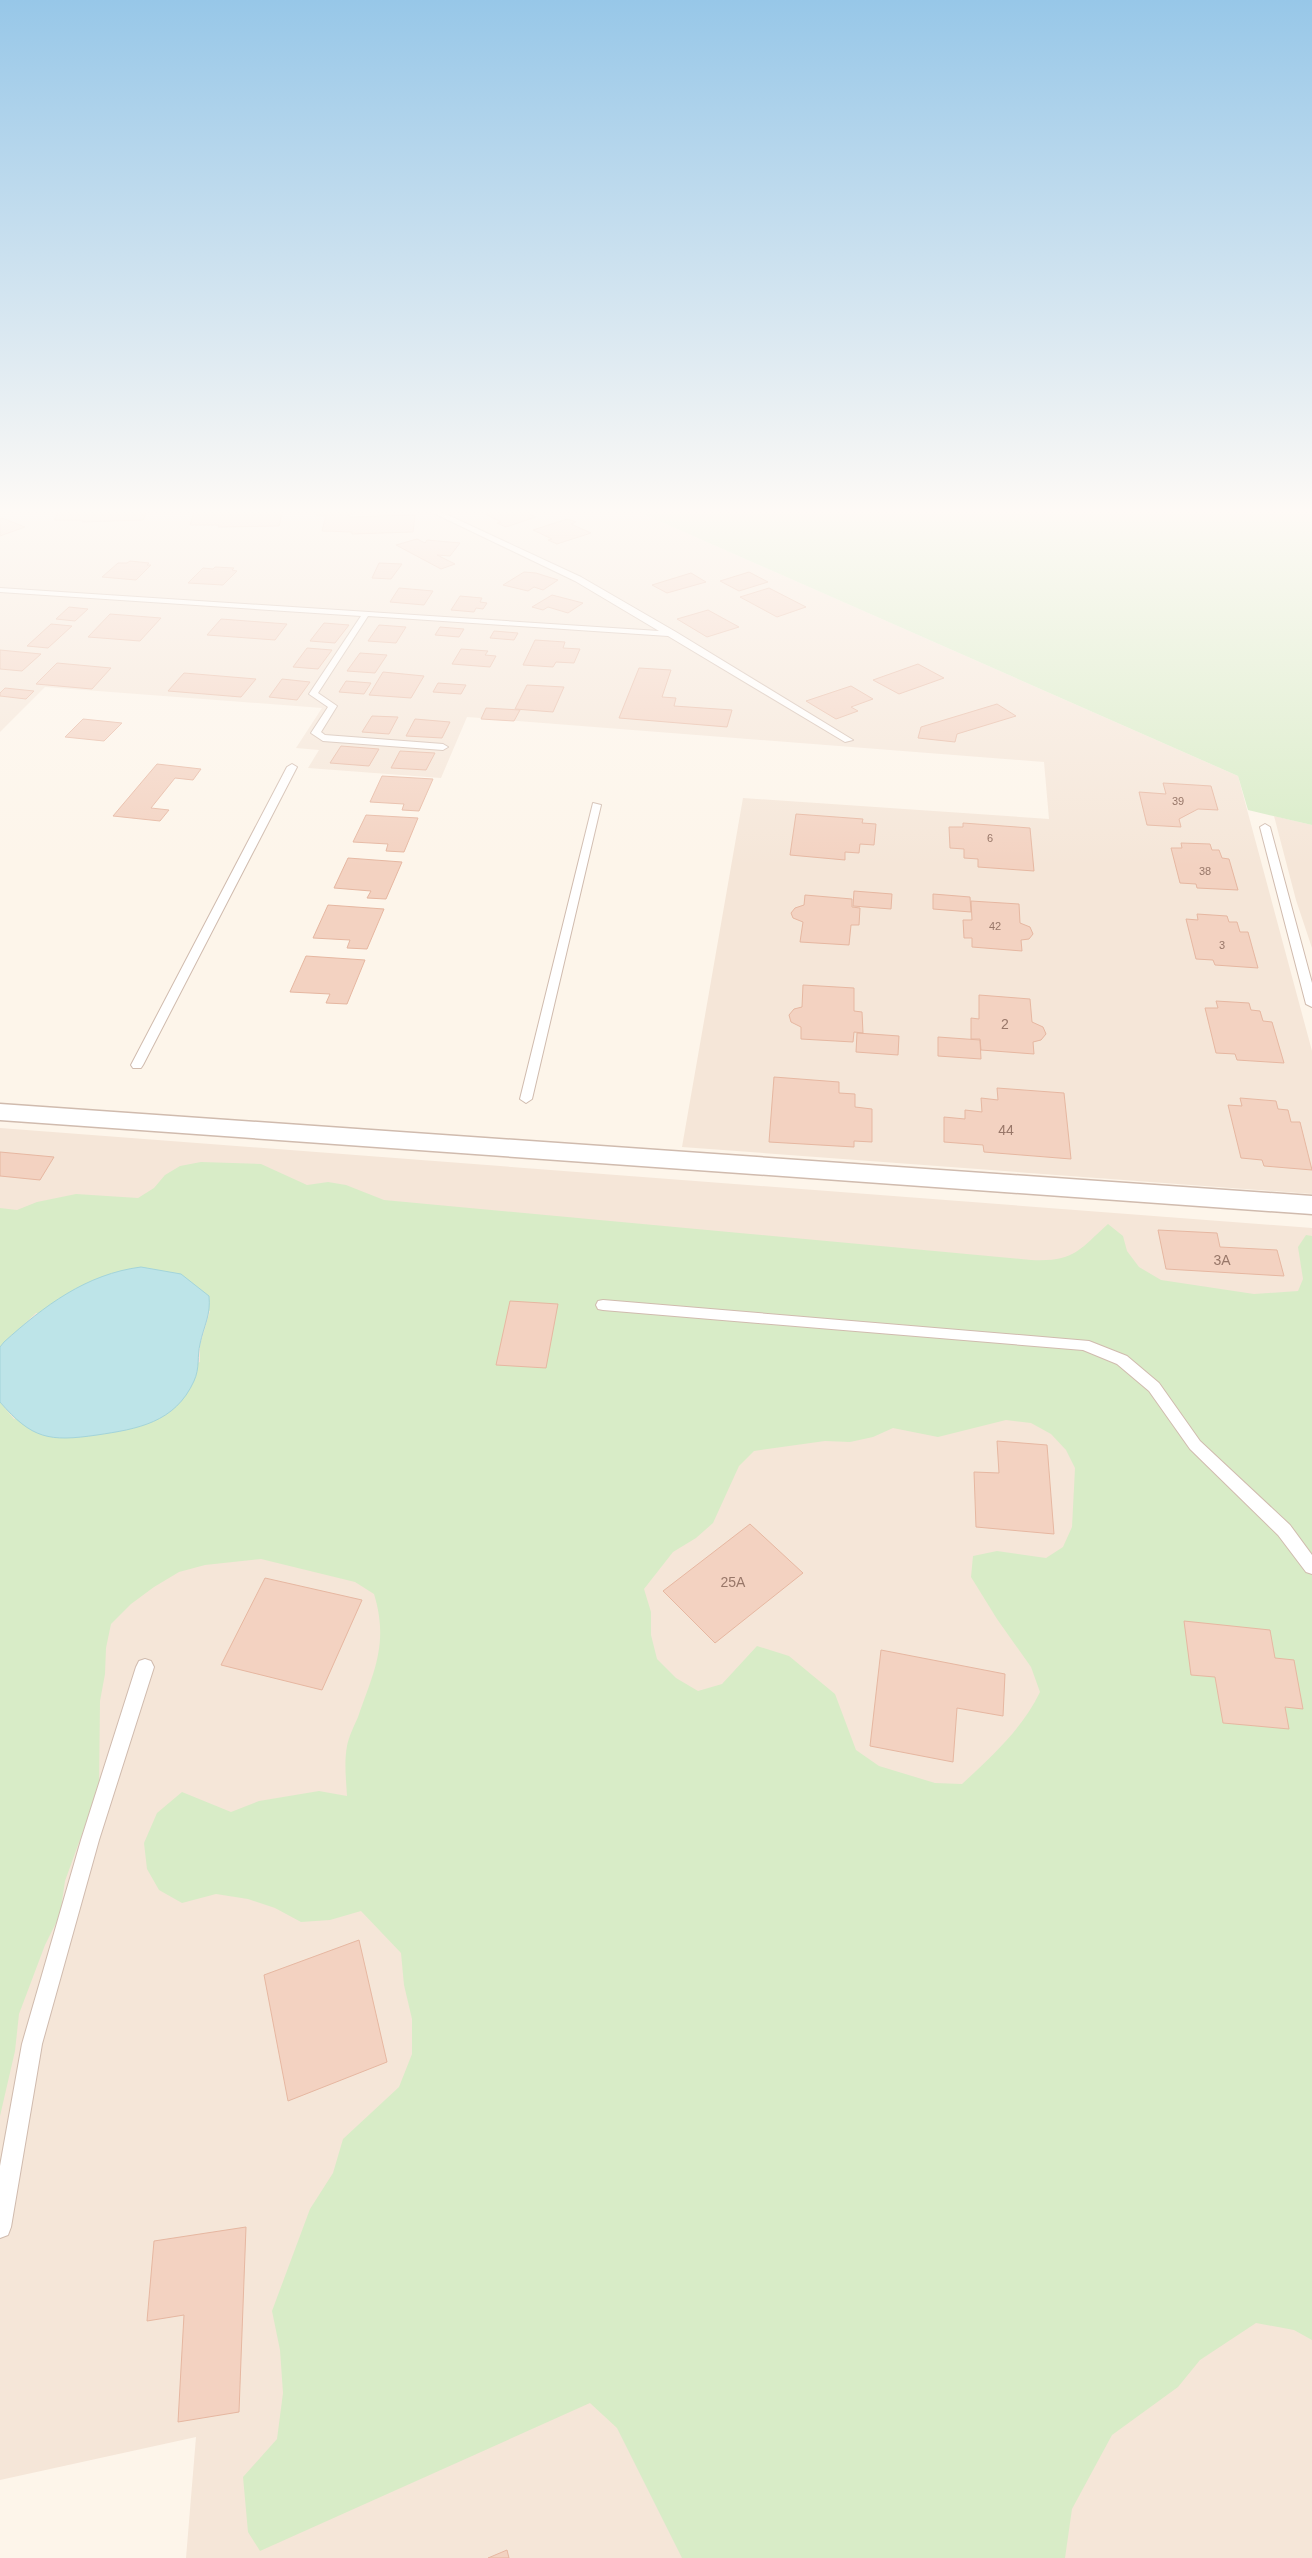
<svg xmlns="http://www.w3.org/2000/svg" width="1312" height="2558" viewBox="0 0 1312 2558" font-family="Helvetica,sans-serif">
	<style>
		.residential { fill: #f5e6d8 }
		.green { fill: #d8ecc7; fill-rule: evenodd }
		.water { fill: #bde4e8; stroke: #a3d4da }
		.building { fill: #f3d2c1; stroke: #e6b7a1 }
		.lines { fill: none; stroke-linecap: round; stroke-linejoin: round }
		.service-casing { stroke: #d0bbae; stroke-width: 2 }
		.minor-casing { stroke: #d0bbae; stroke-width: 3 }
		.service { fill: #fff; fill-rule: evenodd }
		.minor { fill: #fff; fill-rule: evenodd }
		.labels { text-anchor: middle; stroke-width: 4; stroke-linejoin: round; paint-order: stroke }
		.far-number-label { font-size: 11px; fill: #987769 }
		.number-label { font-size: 14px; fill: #987769 }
	</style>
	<rect width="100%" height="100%" fill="#fdf5ea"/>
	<path class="residential" d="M0,509H632L1238,776L1312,1051V1194L682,1147L743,798L1049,819L1044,762L467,717L441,778L308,768L319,750L296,748L322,708L45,687L0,732Z
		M1274,816L1312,825V948L1296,900Z
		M0,1128L1312,1228V2558H186L196,2437L0,2480Z"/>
	<path class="green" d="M632,509H1312V825L1248,810L1238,776Z
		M201,1162L261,1164L307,1185L328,1182L346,1185L384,1200L1031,1260C1074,1262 1078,1251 1108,1224L1123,1236L1127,1251L1139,1267L1161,1280L1254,1294L1298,1291L1303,1279L1298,1247L1306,1235L1312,1236V2340L1294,2330L1256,2323L1200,2360L1178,2387L1112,2435L1072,2509L1065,2558H682L617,2428L590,2403L260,2551L248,2532L243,2477L277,2439L283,2393L280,2350L272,2311L310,2209L333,2173L343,2139L399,2087L412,2054V2019L404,1985L401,1953L361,1911L330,1920L301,1922L275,1908L248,1899L216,1894L182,1903L159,1890L147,1869L144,1843L157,1813L182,1792L231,1812L259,1801L319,1791L347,1796C346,1779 344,1762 347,1746C349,1736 354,1726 358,1717C374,1671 389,1643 374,1594L355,1582L261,1559L205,1565L179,1572L154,1587L131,1604L111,1624L106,1648L105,1674L100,1701L99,1787L65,1881L60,1915L45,1945L19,2014L15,2051L0,2116V1402L14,1419L200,1362V1345L210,1311L36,1313L0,1347V1208L17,1210L37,1202L76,1194L138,1198L154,1188L165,1175L180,1166ZM1006,1420L1031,1423L1051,1434L1066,1450L1075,1468L1072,1527L1063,1547L1046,1558L997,1551L973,1556L971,1577L997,1619L1031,1667L1040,1692C1022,1729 992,1756 962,1784L935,1783L879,1766L856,1750L835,1694L789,1656L757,1646L722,1684L698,1691L676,1678L657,1659L651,1635V1612L644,1589L673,1552L696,1538L713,1523L739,1466L754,1451L825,1441L850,1442L873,1437L893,1428L938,1437Z"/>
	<path class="water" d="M141,1267L181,1274L209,1296C211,1315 204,1325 200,1344C197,1356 200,1368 194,1381C175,1423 137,1429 97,1435C49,1442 32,1439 0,1402V1347L4,1342C44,1306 86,1274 141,1267Z"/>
	<path class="building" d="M60,509H148L143,520L82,522L83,520H54Z
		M195,509H218V511L283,509L279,526L218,527L219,525H190Z
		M317,509H355L354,514H349V517L415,515L413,532L352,534V532L322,531L326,515H316Z
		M501,509H519L536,517L506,527L497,523L501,522L485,514Z
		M2,518L25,527L0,536V519Z
		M567,519L576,522L571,524L591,533L557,544L548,540L552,539L533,530Z
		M417,539L425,543L427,540L460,543L450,556L437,555L455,564L441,569L396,545Z
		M130,561L149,563L147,565H151L136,580L102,577L118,563H127Z
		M379,563L402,564L391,579L372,578Z
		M215,567L234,568L232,570L237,571L223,585L188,583L203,568L213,569Z
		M524,572L536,573L558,580L543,590L534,587L528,591L503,585Z
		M749,572L768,582L739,591L720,581Z
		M691,573L706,582L667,593L652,585Z
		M399,588L433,591L424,605L390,602Z
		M769,588L806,607L777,617L740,597Z
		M552,595L583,603L568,613L548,607L543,610L532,607Z
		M460,596L482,598L480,602L487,603L483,609L476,608L474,612L451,610Z
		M69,607L88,609L75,621L56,619Z
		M708,610L739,627L707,637L677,619Z
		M110,614L161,618L140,641L88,637Z
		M221,619L287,624L275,640L207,635Z
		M324,623L349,625L335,643L310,641Z
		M51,624L72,626L48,648L27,646Z
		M379,625L406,627L396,643L368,641Z
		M440,627L464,629L459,637L435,635Z
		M494,631L518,633L514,640L490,638Z
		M535,640L565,642L563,648L580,649L574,663L556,662L553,667L523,665Z
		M307,648L332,650L318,669L293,667Z
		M461,649L488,651L485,655L496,656L490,667L452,664Z
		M0,650L41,654L22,671L0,669Z
		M360,653L387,655L375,673L347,671Z
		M57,663L111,668L92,689L36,684Z
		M918,664L944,678L899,694L873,680Z
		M639,668L671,670L662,697L676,698L674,706L732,710L727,727L619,718Z
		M383,672L424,676L411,698L369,695Z
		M184,673L256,679L241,697L168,691Z
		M282,679L310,682L297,700L269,697Z
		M346,681L371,683L364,694L339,692Z
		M438,683L466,685L461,694L433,692Z
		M527,685L564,687L553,712L515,709Z
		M851,686L873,699L851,707L858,711L836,719L806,701Z
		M5,688L34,691L26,699L0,696V693Z
		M997,704L1016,716L957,734L955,742L918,738L921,727Z
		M486,708L520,710L514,721L481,719Z
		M372,716L398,717L389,734L362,732Z
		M83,719L122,723L104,741L65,737Z
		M415,719L450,722L442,738L406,736Z
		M341,746L379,749L369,766L330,763Z
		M400,751L435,753L426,770L391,768Z
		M157,764L201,769L193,780L175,778L151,808L169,810L160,821L113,816Z
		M382,776L433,779L419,811L402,810L404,804L370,802Z
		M1163,783L1211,786L1218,810L1198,809L1179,819L1181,827L1147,825L1139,792L1166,794Z
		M796,814L863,819L862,823L876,824L874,845L860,844L859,853L845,852V860L790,855Z
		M366,815L418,818L404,852L386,851L388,844L353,842Z
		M963,823L1030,828L1034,871L978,867V859L964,858V849L950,848L949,827H963Z
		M1181,843L1210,844L1212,850H1219L1222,858L1229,859L1238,890L1197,888L1196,884L1180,883L1171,848H1182Z
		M348,858L402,862L386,899L367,898L371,891L334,888Z
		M854,891L892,894L891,909L853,906Z
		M933,894L970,897L971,912L933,909Z
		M805,895L852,899V907L860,908L859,925H851L849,945L800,942L803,922L793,918L791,913L795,908L804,905Z
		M971,901L1019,904L1020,923L1030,927L1033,934L1029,939L1021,940L1022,951L972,947V938H964L963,920H972Z
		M328,905L384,909L367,949L347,948L350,940L313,938Z
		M1197,914L1227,916L1229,922H1237L1240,932H1248L1258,968L1215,965L1213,960L1196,959L1186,919L1198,920Z
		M306,956L365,960L347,1004L326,1003L330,994L290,992Z
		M803,985L854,988V1011L862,1012L863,1033L854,1032L853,1042L801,1039V1027L791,1022L789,1015L794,1009L802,1007Z
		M979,995L1030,999L1032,1022L1043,1027L1046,1034L1041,1040L1033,1042L1034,1054L981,1050L980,1039H971V1018L979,1019Z
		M1216,1001L1249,1003L1251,1010L1260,1011L1263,1021L1272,1022L1284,1063L1237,1060L1235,1054L1216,1053L1205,1008H1218Z
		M857,1033L899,1036L898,1055L856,1052Z
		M938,1037L980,1040L981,1059L938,1056Z
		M774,1077L839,1082V1093L855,1094V1107L872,1109V1142L854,1141V1147L769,1142Z
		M997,1088L1064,1093L1071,1159L984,1152L983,1145L944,1142V1117L965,1119V1110L982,1112L981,1098L998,1100Z
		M1240,1098L1276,1101L1278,1109L1288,1110L1291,1122H1300L1312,1170L1264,1166L1262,1160L1241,1158L1228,1105L1242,1106Z
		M0,1152L54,1157L40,1180L0,1176Z
		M1158,1230L1217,1233L1220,1247L1277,1250L1284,1276L1166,1269Z
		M510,1301L558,1304L546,1368L496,1365Z
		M997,1441L1047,1445L1054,1534L976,1527L974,1472L999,1473Z
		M750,1524L803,1573L715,1643L663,1591Z
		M265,1578L362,1600L322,1690L221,1665Z
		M1184,1621L1270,1630L1275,1658L1294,1660L1303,1709L1285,1707L1289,1729L1223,1723L1215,1677L1191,1675Z
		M881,1650L1005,1674L1003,1716L957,1708L953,1762L870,1746Z
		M359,1940L387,2062L288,2101L264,1975Z
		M246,2227L239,2412L178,2422L184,2315L147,2321L154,2241Z
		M507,2550L509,2558H488Z"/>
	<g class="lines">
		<g class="service-casing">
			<path id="service" d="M425,509H435L581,577L676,632L853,740L845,742L668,636L368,616L318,693L337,706L321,732L325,735L443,744L448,747L443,750L323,741L311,733L328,707L309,694L361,616L0,592V588L659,631L575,581Z
				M292,764L297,767L143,1065L141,1068H133L131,1065L287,767Z
				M593,803L601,805L532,1099L526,1103L520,1099Z
				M1265,824L1270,827L1312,983V1007L1306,1004L1260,827Z
				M603,1300L1089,1341L1127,1356L1159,1383L1200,1441L1290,1525L1312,1555V1574L1306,1572L1278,1535L1190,1449L1149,1391L1117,1364L1083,1350L603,1310L598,1309L596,1305L598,1301Z
				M145,1659L151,1661L154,1667L99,1840L42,2044L11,2227L8,2235L0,2238V2166L22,2044L81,1840L136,1667L139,1661Z"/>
		</g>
		<g class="minor-casing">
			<path id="minor" d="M0,1104L1312,1196V1214L0,1120Z"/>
		</g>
		<use href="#service" class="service"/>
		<use href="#minor" class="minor"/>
	</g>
	<linearGradient id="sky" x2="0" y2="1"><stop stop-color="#97c7e8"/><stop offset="0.59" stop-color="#fefaf6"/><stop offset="1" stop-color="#fefaf6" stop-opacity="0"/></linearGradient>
	<rect width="1312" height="867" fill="url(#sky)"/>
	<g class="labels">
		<g class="far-number-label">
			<text x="1178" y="805">39</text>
			<text x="990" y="842">6</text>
			<text x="1205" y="875">38</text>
			<text x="995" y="930">42</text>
			<text x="1222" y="949">3</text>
		</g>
		<g class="number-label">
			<text x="1005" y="1029">2</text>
			<text x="1006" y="1135">44</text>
			<text x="1222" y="1265">3А</text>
			<text x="733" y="1587">25А</text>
		</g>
	</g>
</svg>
